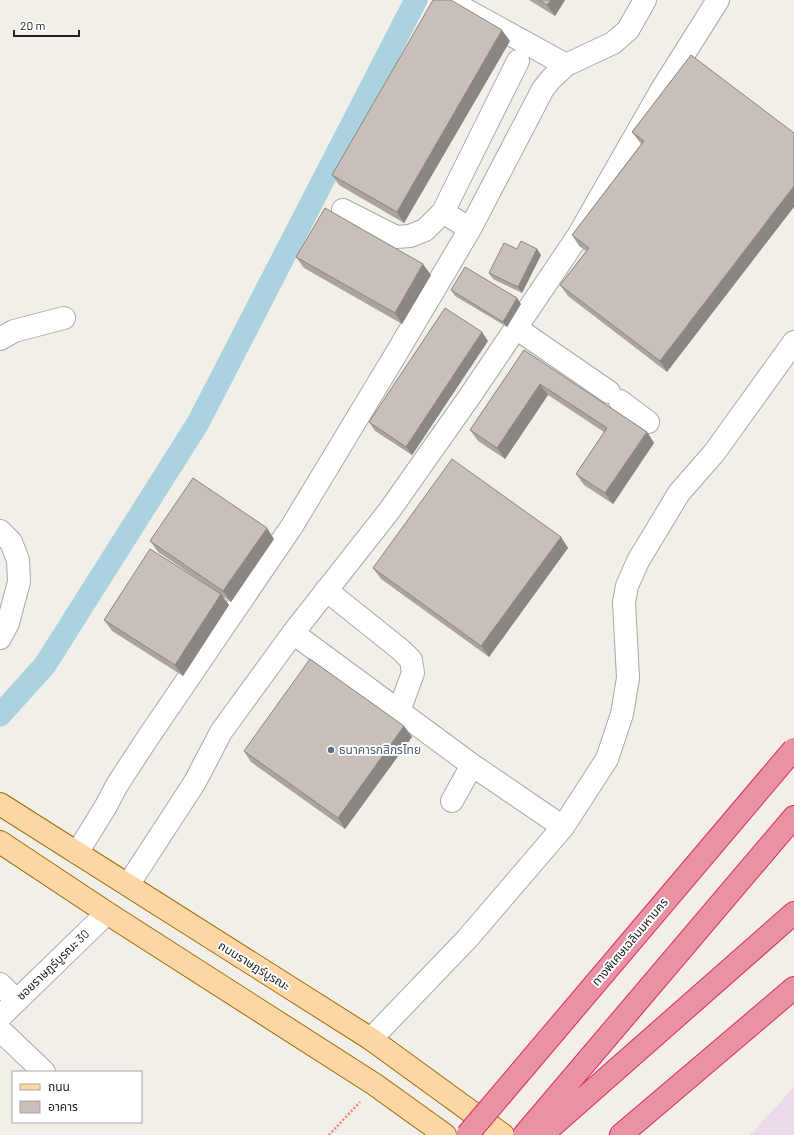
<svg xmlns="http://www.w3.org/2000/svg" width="794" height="1135" viewBox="0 0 794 1135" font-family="Barlow,'Noto Sans Thai',sans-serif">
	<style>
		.industrial { fill: #ebdbe8 }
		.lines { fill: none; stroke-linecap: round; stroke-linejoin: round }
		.canal { stroke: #aad3df; stroke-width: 23 }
		.minor-casing { stroke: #a9a9a9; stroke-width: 24 }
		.major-casing { stroke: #a06b00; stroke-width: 24 }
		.highway-casing { stroke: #dc2a67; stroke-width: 24 }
		.path { stroke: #fa8072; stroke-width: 2.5; stroke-dasharray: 2 2; stroke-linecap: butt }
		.minor { stroke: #fff; stroke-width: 22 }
		.major { stroke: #fcd6a4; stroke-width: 22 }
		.highway { stroke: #e892a2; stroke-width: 22 }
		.highway-bridge-casing { stroke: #dc2a67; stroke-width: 24; stroke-linecap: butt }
		.highway-bridge { stroke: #e892a2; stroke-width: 22 }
		.wall { fill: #aba49e }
		.shaded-wall { fill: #8b8681 }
		.building { fill: #c7bfb8; stroke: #8b8681 }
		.service-dot { fill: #5c6f8a; stroke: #fff; stroke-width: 1.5 }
		.labels { text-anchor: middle; stroke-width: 4; stroke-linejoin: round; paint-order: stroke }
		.service-label { font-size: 12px; fill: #4e5e75; stroke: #fff; text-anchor: start }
		.street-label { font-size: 12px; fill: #222; stroke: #fff }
	</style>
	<rect width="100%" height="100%" fill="#f2efe9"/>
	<path class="industrial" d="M794,1087V1135H750Z"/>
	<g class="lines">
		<path class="canal" d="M0,715L45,665L198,423L416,0"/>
		<g class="minor-casing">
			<path id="minor" d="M448,0L566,65
				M343,210L396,237L410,236L425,230L443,212L470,229
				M443,212L518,61
				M516,328L609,392
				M0,339L14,331L64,318
				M620,401L648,422
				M0,531L11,542L18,560L19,582L8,623L0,638
				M326,590L401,650L411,660L413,673L399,711
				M293,633L472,765L563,827
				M452,801L472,765
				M77,853L106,806L117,785L147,739L292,526L396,354L470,229L543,89L551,79L566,65L613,43L628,30L645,0
				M128,885L195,782L221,732L293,633L389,511L470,396L578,236L662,89L718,0
				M0,984L17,1001
				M0,1017L107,913
				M0,1030L44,1072
				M371,1039L467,939L563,827L607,759L622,714L628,678L624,602L627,586L638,561L679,493L714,453L794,342"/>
		</g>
		<g class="major-casing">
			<path id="major" d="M0,804L371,1039L503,1135
				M0,842L107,913L374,1084L445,1135"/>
		</g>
		<g class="highway-casing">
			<path id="highway" d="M524,1135L794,817
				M542,1135L794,913
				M621,1135L794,988"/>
		</g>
		<path class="path" d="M329,1135L360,1102"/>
		<use href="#minor" class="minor"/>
		<use href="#major" class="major"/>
		<use href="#highway" class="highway"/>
		<g class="highway-bridge-casing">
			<path id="highway-bridge" d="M467,1135L794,749"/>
		</g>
		<use href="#highway-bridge" class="highway-bridge"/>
	</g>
	<path class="wall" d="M529,0H565L555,16Z
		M510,41L404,223L339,185L332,175Z
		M691,55L667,372L568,296L560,285L586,251L579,246L572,235L641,144L632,132Z
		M517,249H537L541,255L522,293L493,279L489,273Z
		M296,257L431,275L402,324L304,268Z
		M451,290L521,304L507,327L455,296Z
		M488,341L412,455L375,431L369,422Z
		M524,350L647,432L654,443L613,504L584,485L576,474L604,432L548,395L505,459L478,441L470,430Z
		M561,537L568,548L489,657L381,579L373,568Z
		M274,539L231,602L222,596L229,605L183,676L112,631L104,620L207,585L158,552L150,541Z
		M404,726L412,737L345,829L251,762L244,751Z"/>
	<path class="shaded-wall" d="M551,0H565L555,16L547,5Z
		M502,30L510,41L404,223L397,212Z
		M794,186V207L667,372L660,361Z
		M537,249L541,255L522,293L518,287Z
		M423,264L431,275L402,324L395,313Z
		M517,298L521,304L507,327L503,322Z
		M482,332L488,341L412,455L406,447Z
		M540,384L548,395L505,459L497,448Z
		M647,432L654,443L613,504L605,493Z
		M267,528L274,539L231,602L223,591Z
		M561,537L568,548L489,657L481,646Z
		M221,594L229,605L183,676L175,665Z
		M404,726L412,737L345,829L338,818Z"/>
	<path class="building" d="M433,0H451L502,30L397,212L332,175Z
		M539,0H551L547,5Z
		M691,55L794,133V186L660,361L560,285L589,248L572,235L644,141L632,132Z
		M325,208L423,264L395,313L296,257Z
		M521,241L537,249L518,287L489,273L504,243L517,249Z
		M465,267L517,298L503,322L451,290Z
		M445,308L482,332L406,447L369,422Z
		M524,350L647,432L605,493L576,474L607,428L540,384L497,448L470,430Z
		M452,459L561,537L481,646L373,568Z
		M193,478L267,528L223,591L150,541Z
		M150,549L221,594L175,665L104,620Z
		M310,659L404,726L338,818L244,751Z"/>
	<circle class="service-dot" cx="331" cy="750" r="4"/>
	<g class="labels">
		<g class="service-label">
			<text x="339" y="754">ธนาคารกสิกรไทย</text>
		</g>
		<g class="street-label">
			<text transform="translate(630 942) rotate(-50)" y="4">ทางพิเศษเฉลิมมหานคร</text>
			<text transform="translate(53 965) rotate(-44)" y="4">ซอยราษฎร์บูรณะ 30</text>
			<text transform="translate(254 966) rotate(32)" y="4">ถนนราษฎร์บูรณะ</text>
		</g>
	</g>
	<rect x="12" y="1071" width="130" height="52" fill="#ffffff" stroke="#a7a7a7"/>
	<rect x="20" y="1084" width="20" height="6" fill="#fcd6a4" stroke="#a7a7a7"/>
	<text x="48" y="1091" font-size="12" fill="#222222">ถนน</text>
	<rect x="20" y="1101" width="20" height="12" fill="#c7bfb8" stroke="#a7a7a7"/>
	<text x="48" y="1111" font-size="12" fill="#222222">อาคาร</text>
	<path d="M14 30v6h65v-6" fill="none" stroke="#222222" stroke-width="2"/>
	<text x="20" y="30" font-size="12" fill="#222222" stroke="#ffffff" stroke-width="3" paint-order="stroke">20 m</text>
</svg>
